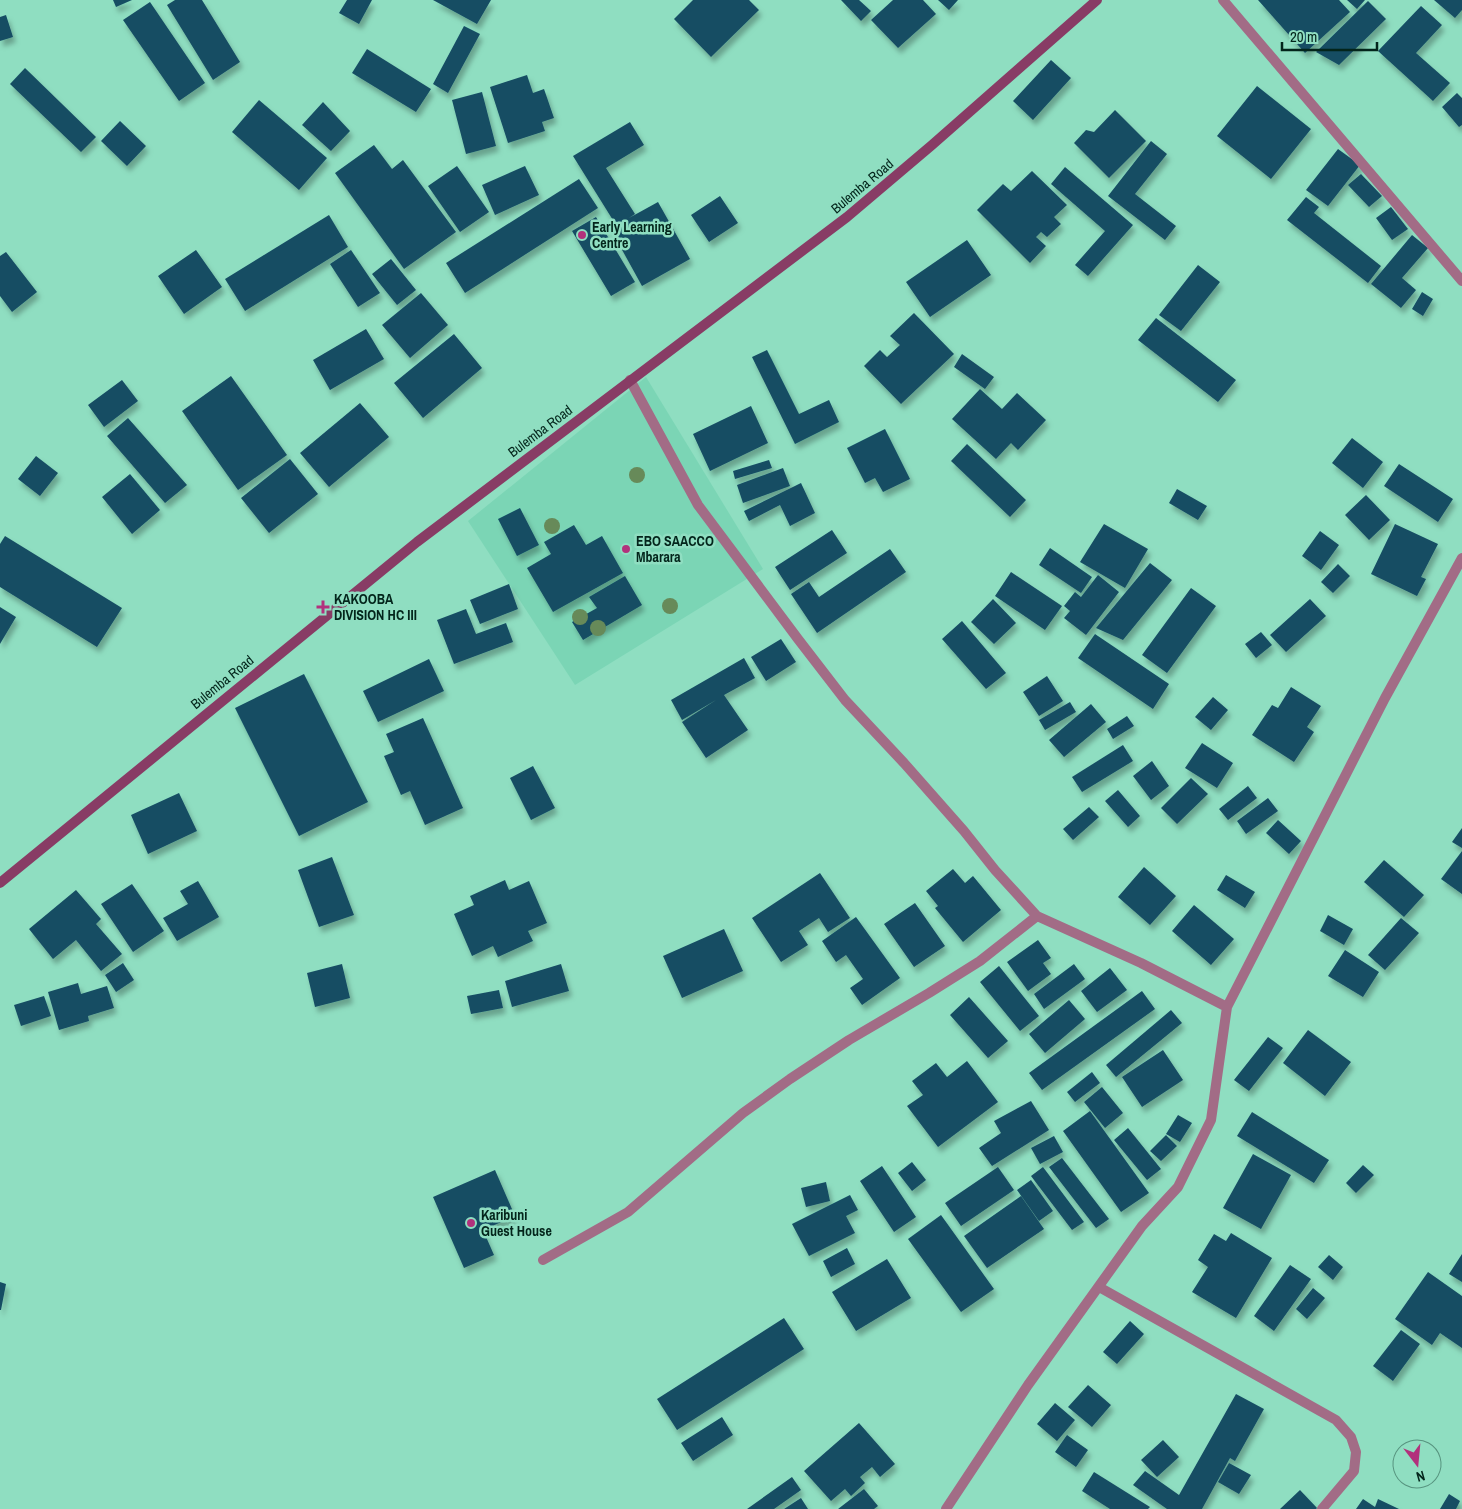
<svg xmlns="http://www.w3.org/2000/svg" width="1462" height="1509" viewBox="0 0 1462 1509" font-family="'Archivo Narrow',sans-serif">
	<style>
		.built { fill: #7bd5b5 }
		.building { fill: #154d63; filter: url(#shadow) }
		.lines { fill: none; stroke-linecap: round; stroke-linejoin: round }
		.street { stroke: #a26c86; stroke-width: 10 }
		.secondary { stroke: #883c65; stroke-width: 10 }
		.tree { fill: #678a59 }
		.poi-dot { fill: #b2317c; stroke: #8fdec1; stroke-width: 2 }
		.labels { text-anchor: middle; stroke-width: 5; stroke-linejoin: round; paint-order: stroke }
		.street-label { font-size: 14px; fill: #03251b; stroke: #8fdec1 }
		.poi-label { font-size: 14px; font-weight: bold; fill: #03251b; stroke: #8fdec1; text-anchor: start }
	</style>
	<defs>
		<filter id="shadow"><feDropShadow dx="3" dy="5.5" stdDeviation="2.5" flood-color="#0004"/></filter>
	</defs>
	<rect width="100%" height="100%" fill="#8fdec1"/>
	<path class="built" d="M646,377L763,569L575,685L468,521Z"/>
	<path class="building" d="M113,0H132L116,7Z
		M175,0H202L240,62L213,80L167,5Z
		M347,0H372L359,24L339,13Z
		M433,0H491L477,24Z
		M693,0H749L759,10L711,57L674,19Z
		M841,0H859L871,11L861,21Z
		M893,0H923L936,14L898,48L871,20Z
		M938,0H958L949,10Z
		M1258,0H1339L1350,12L1305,53Z
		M1347,0H1365L1357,9Z
		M1434,0H1462V10L1455,18Z
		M1368,1L1386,19L1339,65L1316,52Z
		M150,2L205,83L179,101L123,20Z
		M1421,6L1442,25L1416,53L1450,83L1433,101L1378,51Z
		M6,15L13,37L0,41V17Z
		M464,26L480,34L448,93L433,84Z
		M367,49L431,89L416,112L352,73Z
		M1051,60L1071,78L1033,120L1013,101Z
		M25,68L96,137L81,152L10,84Z
		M527,75L533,93L544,89L554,118L542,122L545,131L508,143L490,87Z
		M1257,86L1311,129L1271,179L1217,136Z
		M482,92L496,146L466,154L452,100Z
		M1457,93L1462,98V125L1459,127L1442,107Z
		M259,100L327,158L299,190L232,132Z
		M323,102L350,131L331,151L302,125Z
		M1115,110L1146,141L1109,178L1074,143L1086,130L1094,132Z
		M120,121L146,146L127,166L101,141Z
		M630,122L644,145L606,168L635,214L629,218L658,202L690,259L642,286L610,228L616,225L573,156Z
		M1151,141L1167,154L1135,194L1176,226L1165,240L1108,196Z
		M374,145L392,169L403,160L456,232L404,269L335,173Z
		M1338,149L1360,165L1328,206L1306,190Z
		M457,166L489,212L460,232L428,186Z
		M525,166L539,195L495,215L482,185Z
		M1065,167L1133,225L1088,276L1075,265L1105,231L1051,184Z
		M1032,171L1067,205L1054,217L1061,224L1047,237L1041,232L1036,237L1046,246L1030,263L977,210L1003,184L1011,191Z
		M1361,174L1382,196L1369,207L1348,185Z
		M579,179L598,208L465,293L446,263Z
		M720,196L738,223L709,242L691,215Z
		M1306,197L1319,207L1314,213L1381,266L1368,283L1287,220Z
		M1391,207L1408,229L1392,240L1376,218Z
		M329,215L348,247L245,311L225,279Z
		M596,217L635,282L611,296L572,231Z
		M1412,235L1428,248L1402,278L1416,290L1401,308L1371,284Z
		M967,240L991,275L930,317L906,282Z
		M196,250L222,287L184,314L158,276Z
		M351,250L380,293L358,307L330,264Z
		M6,252L37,292L12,312L0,296V256Z
		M391,259L416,290L397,305L372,274Z
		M1198,265L1220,282L1181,331L1159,315Z
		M1422,292L1433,299L1423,316L1412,309Z
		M421,293L448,325L410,358L382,325Z
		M914,313L954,354L901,404L864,366L880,350L887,357L900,345L890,336Z
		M1156,318L1236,380L1218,402L1138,340Z
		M366,329L384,359L330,390L313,360Z
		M454,334L482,368L423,418L394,383Z
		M767,350L799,414L829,400L839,422L795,444L752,357Z
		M962,354L994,377L985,389L954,367Z
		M231,376L287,455L238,490L182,411Z
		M122,380L138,401L104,427L88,405Z
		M980,389L1002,409L1017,393L1046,420L1018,450L1011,443L996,459L952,419Z
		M360,403L389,437L329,487L300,453Z
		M751,406L768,443L710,471L693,434Z
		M128,418L187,485L165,503L107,436Z
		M885,429L910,479L883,492L875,478L865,483L847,448Z
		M1352,438L1383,462L1363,488L1332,463Z
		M967,444L1026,500L1010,517L951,461Z
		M36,456L58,473L40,496L18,479Z
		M290,459L318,494L269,533L241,498Z
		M769,460L772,468L735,479L733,471Z
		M1399,464L1453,499L1438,522L1384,486Z
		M783,468L790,486L743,503L737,485Z
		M130,474L160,510L132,534L102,497Z
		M801,483L815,513L790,526L780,505L749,521L744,511Z
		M1177,489L1207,506L1198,520L1169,503Z
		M1366,495L1390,520L1369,540L1345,515Z
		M520,508L539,545L517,556L498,519Z
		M1104,524L1148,549L1125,588L1080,562Z
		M1395,524L1438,544L1421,577L1426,579L1417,596L1371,574Z
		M574,525L586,545L602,536L623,573L553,612L527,568L551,554L544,542Z
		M832,530L847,553L790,590L775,567Z
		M1320,531L1339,545L1321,570L1302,556Z
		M5,536L122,608L97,647L0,587V544Z
		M1050,548L1092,577L1081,593L1039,565Z
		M890,549L906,572L817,633L791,594L809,582L819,597Z
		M1150,563L1172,580L1123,640L1096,628Z
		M1338,564L1350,576L1333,593L1321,582Z
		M1011,572L1062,606L1045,630L995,596Z
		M1098,575L1119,592L1086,635L1064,618L1070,611L1064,606L1075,592L1081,597Z
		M625,576L642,605L583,640L572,622L597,608L589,597Z
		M509,584L518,609L480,624L470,600Z
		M1191,588L1216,606L1167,673L1142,655Z
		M993,599L1016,623L994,644L971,622Z
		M1310,599L1326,616L1286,652L1270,635Z
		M0,607L16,617L0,644Z
		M466,609L476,634L506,623L513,642L454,664L437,620Z
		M962,621L1006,673L986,689L942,639Z
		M1261,632L1272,645L1256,658L1245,644Z
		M1095,634L1169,684L1153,709L1078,658Z
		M781,639L796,662L766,681L751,657Z
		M744,658L755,678L724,695L748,730L706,758L682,722L716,700L682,720L671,700Z
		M429,659L444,691L378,722L363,691Z
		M304,674L368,802L299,836L235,708Z
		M1047,676L1063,701L1039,716L1023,692Z
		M1291,687L1321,706L1307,727L1314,732L1294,762L1252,735L1272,705L1278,708Z
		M1213,697L1228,710L1211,730L1195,717Z
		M1070,702L1076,712L1045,730L1039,720Z
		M1091,704L1106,722L1064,757L1049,740Z
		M1127,716L1134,726L1113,739L1107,729Z
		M423,718L463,808L425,825L410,791L401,795L384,756L394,752L386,734Z
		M1202,743L1233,763L1217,788L1185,768Z
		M1123,745L1133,761L1082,792L1072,777Z
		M1152,761L1169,786L1151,800L1133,776Z
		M533,766L555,808L531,820L510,778Z
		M1191,778L1208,794L1177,824L1161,808Z
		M1248,786L1257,798L1228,820L1219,809Z
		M1118,790L1140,816L1128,827L1105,801Z
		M179,793L197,831L148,854L131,815Z
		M1268,798L1278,811L1246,834L1237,821Z
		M1089,807L1099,817L1073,840L1063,829Z
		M1278,820L1301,841L1289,854L1266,833Z
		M1462,828V848L1452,842Z
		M1462,851V894L1441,879Z
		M332,857L354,915L319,927L298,870Z
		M1384,860L1424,895L1404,917L1364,882Z
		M1144,867L1176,896L1150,925L1118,897Z
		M953,869L965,883L973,876L1001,910L963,942L935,908L938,906L926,891Z
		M820,873L850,918L828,932L819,918L799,931L808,945L781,962L752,918Z
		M1226,875L1255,892L1245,908L1217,890Z
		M505,880L509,890L529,881L547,923L528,931L533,941L498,957L493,946L472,956L454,914L474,905L470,896Z
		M198,881L219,917L177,941L163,918L188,904L180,891Z
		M132,884L164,931L133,952L101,904Z
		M76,890L101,919L96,924L122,954L101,971L76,940L53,959L29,929Z
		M915,903L945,946L914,967L884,924Z
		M1194,905L1234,939L1211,965L1172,931Z
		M1328,915L1353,929L1344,945L1320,931Z
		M856,917L900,978L862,1005L850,988L863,979L846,955L836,962L822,941Z
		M1401,918L1419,933L1385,970L1368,955Z
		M724,929L743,971L682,998L663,956Z
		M1038,940L1051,958L1043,963L1051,974L1028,991L1007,962Z
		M1345,950L1379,972L1363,997L1328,976Z
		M123,963L134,980L116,992L105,975Z
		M342,964L350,998L315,1007L307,973Z
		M561,964L569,991L512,1007L505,981Z
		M1074,964L1085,979L1044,1009L1034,994Z
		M999,966L1039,1016L1020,1031L980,982Z
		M1110,968L1127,990L1097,1012L1081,991Z
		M78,983L81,994L107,986L114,1008L88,1016L89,1021L59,1030L48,992Z
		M499,990L503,1008L471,1014L467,996Z
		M1142,991L1155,1009L1042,1090L1029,1073Z
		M44,996L51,1016L21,1026L14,1005Z
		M969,997L1008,1041L988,1058L950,1015Z
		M1069,1000L1085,1019L1045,1053L1029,1034Z
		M1171,1010L1182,1023L1116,1077L1106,1065Z
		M1308,1030L1351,1062L1325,1096L1283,1063Z
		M1268,1037L1283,1048L1249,1091L1234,1080Z
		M1163,1050L1183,1080L1142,1107L1122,1077Z
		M967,1061L998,1102L938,1147L907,1106L923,1095L912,1081L936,1063L947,1077Z
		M1092,1072L1100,1083L1075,1102L1067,1092Z
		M1102,1087L1123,1113L1105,1128L1084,1102Z
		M1031,1101L1049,1130L992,1166L979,1148L1001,1133L994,1121Z
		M1090,1111L1149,1193L1121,1212L1063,1131Z
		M1252,1112L1329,1160L1314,1183L1237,1136Z
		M1178,1115L1192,1123L1180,1142L1166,1134Z
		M1128,1128L1161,1169L1147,1180L1114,1140Z
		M1166,1135L1177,1146L1161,1161L1150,1151Z
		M1054,1136L1063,1152L1040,1164L1031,1148Z
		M1253,1154L1291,1175L1261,1229L1223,1208Z
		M1062,1158L1109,1219L1096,1228L1049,1167Z
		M912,1162L926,1180L912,1191L898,1173Z
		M1363,1165L1374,1175L1356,1193L1346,1183Z
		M882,1166L916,1217L894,1232L860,1181Z
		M998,1167L1014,1190L961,1226L945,1203Z
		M1043,1167L1084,1222L1072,1230L1031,1176Z
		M495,1170L515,1216L483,1230L494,1255L464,1268L433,1197Z
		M1031,1180L1053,1211L1039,1221L1017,1190Z
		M826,1182L830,1201L806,1207L801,1188Z
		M850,1195L858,1210L846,1216L855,1233L809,1256L792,1224Z
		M1021,1196L1044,1229L987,1268L964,1236Z
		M941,1215L994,1289L961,1312L908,1239Z
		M1231,1233L1272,1258L1236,1318L1192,1292L1208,1267L1198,1260L1214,1234L1226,1241Z
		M847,1248L855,1264L831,1277L823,1261Z
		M1462,1254V1282L1449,1274Z
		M1329,1255L1343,1267L1333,1280L1318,1267Z
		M887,1259L911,1298L856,1331L832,1292Z
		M1290,1265L1311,1279L1274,1331L1254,1316Z
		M1428,1272L1462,1296V1348L1440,1333L1432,1345L1395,1319Z
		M0,1282L6,1284L1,1310H0Z
		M1313,1288L1325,1298L1307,1319L1296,1309Z
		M784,1318L804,1349L677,1430L657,1399Z
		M1130,1321L1144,1334L1117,1364L1103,1352Z
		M1401,1330L1420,1344L1393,1381L1373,1366Z
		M1088,1385L1111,1405L1092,1427L1068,1407Z
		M1236,1394L1264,1409L1235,1461L1230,1458L1202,1509H1167L1133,1485L1145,1471L1179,1495Z
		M1055,1403L1075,1420L1057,1441L1037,1424Z
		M722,1417L733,1435L693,1461L681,1443Z
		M859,1423L895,1464L880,1477L872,1467L860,1477L865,1483L851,1496L845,1489L831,1501L804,1471Z
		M1067,1435L1088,1450L1076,1467L1055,1452Z
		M1163,1440L1179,1457L1157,1477L1141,1460Z
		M1229,1463L1251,1475L1239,1494L1218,1482Z
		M1094,1472L1150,1507L1148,1509H1110L1082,1491Z
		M792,1477L801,1490L774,1509H747Z
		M864,1489L878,1506L874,1509H838Z
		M1300,1490L1317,1508L1316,1509H1280Z
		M1449,1494L1460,1501L1456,1509H1440Z
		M801,1498L808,1509H784Z
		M1363,1499L1375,1507L1378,1499L1399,1509H1356Z"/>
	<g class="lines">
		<path class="street" d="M1223,0L1462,281
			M630,380L698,505L798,639L845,700L904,763L964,831L995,870L1037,916L1141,963L1227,1007
			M543,1260L628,1212L743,1113L790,1079L849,1040L929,993L980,961L1037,916
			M1099,1287L1336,1420L1351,1437L1356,1452L1354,1471L1322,1509
			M946,1509L1028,1385L1142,1226L1178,1187L1211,1120L1227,1007L1385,698L1462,558"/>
		<path class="secondary" d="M0,883L417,542L847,217L932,145L1097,0"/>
	</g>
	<g class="tree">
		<circle cx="637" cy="475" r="8"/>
		<circle cx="552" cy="526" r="8"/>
		<circle cx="670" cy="606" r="8"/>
		<circle cx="580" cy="617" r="8"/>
		<circle cx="598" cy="628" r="8"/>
	</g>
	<g class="poi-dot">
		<circle cx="582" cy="235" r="5"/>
		<circle cx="626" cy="549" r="5"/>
		<path d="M320.5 599.5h5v5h5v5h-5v5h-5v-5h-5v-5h5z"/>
		<circle cx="471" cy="1223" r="5"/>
	</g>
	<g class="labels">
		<g class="street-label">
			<text transform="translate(862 186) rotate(-40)" y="5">Bulemba Road</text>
			<text transform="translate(540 431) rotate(-37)" y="5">Bulemba Road</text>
			<text transform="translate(222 682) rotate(-39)" y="5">Bulemba Road</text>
		</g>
		<g class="poi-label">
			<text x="592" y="232">Early Learning<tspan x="592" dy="16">Centre</tspan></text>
			<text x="636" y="546">EBO SAACCO<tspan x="636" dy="16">Mbarara</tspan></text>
			<text x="334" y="604">KAKOOBA<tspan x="334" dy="16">DIVISION HC III</tspan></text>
			<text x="481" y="1220">Karibuni<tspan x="481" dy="16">Guest House</tspan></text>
		</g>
	</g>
	<g transform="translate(1417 1464) rotate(164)"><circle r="24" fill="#8fdec1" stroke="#57947f"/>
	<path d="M0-4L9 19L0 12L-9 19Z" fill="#b2317c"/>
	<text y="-8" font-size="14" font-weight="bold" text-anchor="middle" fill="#03251b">N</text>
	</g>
	<path d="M1282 42v8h95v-8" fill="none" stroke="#03251b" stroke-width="2.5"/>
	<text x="1290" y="42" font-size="15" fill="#03251b" stroke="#8fdec1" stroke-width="4" paint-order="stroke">20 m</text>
</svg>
